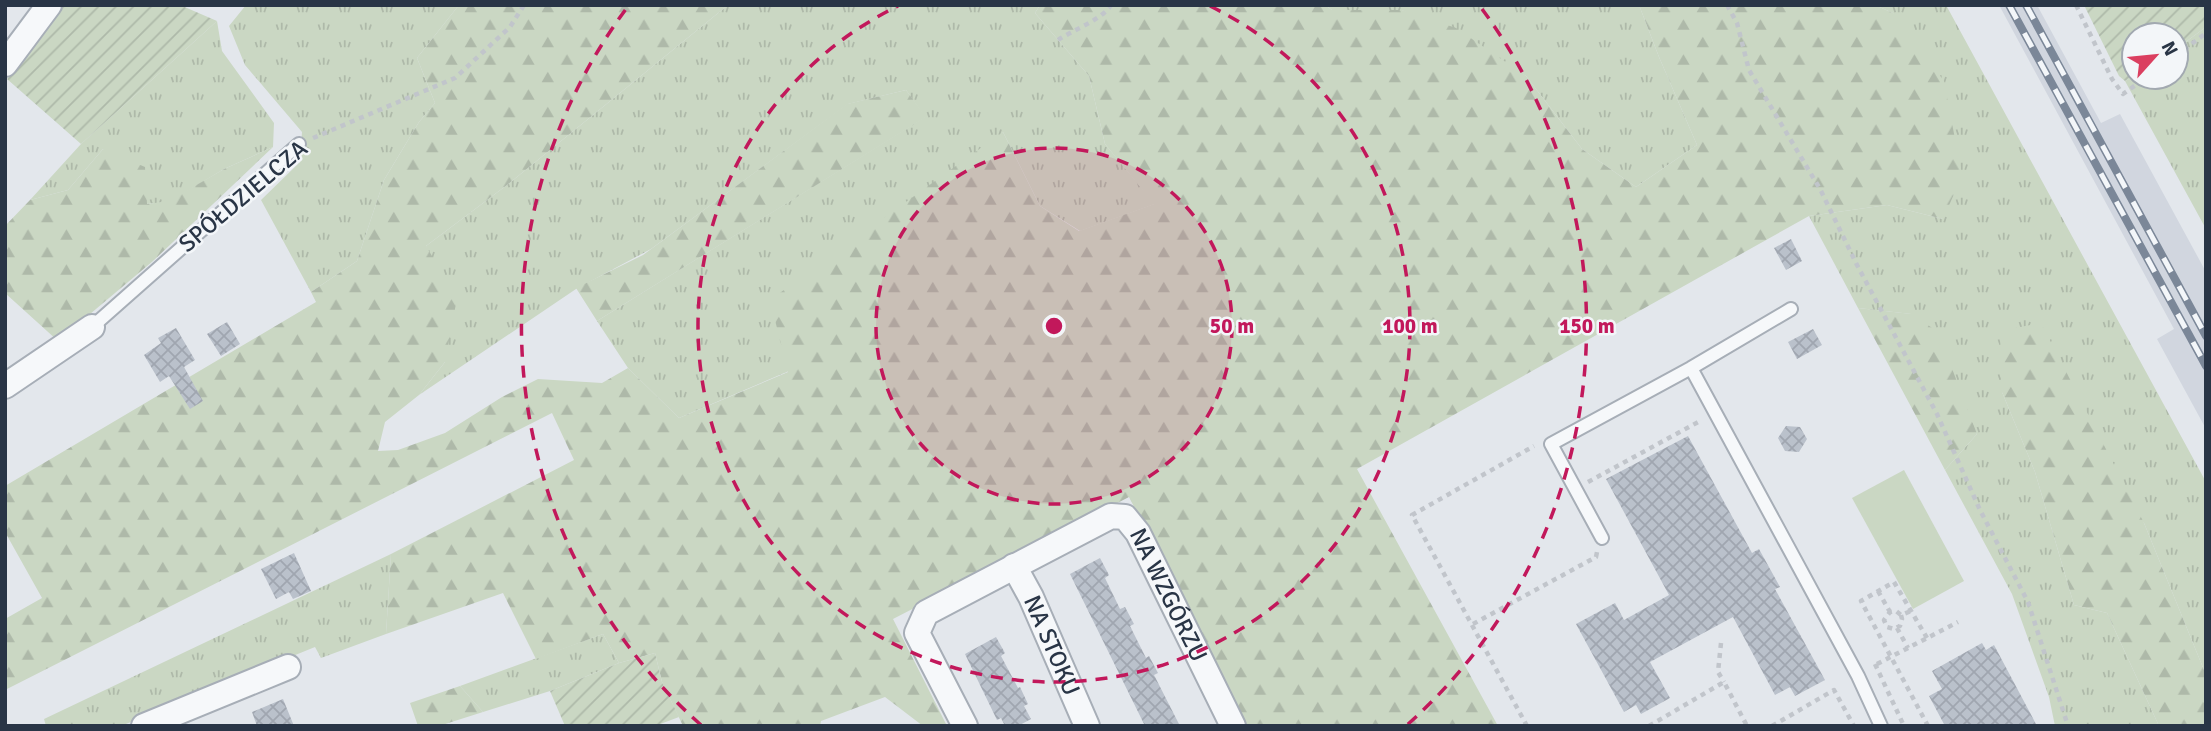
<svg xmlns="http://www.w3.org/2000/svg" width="2211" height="731" viewBox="0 0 2211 731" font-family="Signika,sans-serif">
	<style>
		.built { fill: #d1d6df }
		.grass { fill: url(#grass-tufts) }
		.forest { fill: url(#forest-firs) }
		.garden { fill: url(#garden-furrows) }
		.pitch { fill: #cad7c3 }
		.building { fill: url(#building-cross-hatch) }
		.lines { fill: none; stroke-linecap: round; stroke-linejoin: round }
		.service-casing { stroke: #a7aeb7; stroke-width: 16 }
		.minor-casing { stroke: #a7aeb7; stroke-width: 28 }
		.path { stroke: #c1c5cb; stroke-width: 4.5; stroke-dasharray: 5 5; stroke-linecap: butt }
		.service { stroke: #f6f8fa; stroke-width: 12 }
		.minor { stroke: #f6f8fa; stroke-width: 24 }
		.rail-casing { stroke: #7b8798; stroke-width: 8 }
		.rail { stroke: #f3f6f9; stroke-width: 5; stroke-dasharray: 16; stroke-linecap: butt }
		.ring { fill: none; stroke: #c2185b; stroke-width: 3.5; stroke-dasharray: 12 9 }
		.labels { text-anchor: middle; stroke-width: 5; stroke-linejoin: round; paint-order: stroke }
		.street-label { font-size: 24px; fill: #293546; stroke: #f3f6f9 }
		.centre { fill: #c2185b; stroke: #f3f6f9; stroke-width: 3.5 }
		.ring-label { font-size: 21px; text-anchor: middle; font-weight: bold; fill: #c2185b; stroke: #f3f6f9; stroke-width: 5; stroke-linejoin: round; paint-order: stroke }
	</style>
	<defs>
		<pattern id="grass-tufts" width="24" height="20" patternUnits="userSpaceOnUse" patternTransform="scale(1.75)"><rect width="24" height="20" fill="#cad7c3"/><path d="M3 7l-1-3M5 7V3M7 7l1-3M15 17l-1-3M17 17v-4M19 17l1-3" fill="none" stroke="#aeb9a9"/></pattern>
		<pattern id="forest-firs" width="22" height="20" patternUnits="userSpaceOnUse" patternTransform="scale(1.75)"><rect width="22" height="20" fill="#cad7c3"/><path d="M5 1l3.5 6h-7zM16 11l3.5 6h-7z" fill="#aeb9a9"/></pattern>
		<pattern id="garden-furrows" width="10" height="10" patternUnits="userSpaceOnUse" patternTransform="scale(1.75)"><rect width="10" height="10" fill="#cad7c3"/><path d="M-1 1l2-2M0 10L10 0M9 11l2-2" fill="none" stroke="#aeb9a9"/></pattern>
		<pattern id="building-cross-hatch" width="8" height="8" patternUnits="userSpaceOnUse" patternTransform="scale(1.75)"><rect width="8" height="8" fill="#bac1cb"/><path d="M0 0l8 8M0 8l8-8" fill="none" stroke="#a0a6b0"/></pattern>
	</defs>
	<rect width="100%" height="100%" fill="#e3e7ec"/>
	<path class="built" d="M1999,5H2037L2101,123L2120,114L2206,272V429L2157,339L2174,329Z"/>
	<path class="grass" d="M246,5H459L417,58L435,103L419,122L384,180L357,261L311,292L261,200L300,162L302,132L245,65L229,26Z
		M728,5H1040L1035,13L1089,76L1105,144L1155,204L1080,231L1040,206L1003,132L789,371L679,418L628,368L597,321L925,117L906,90L848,104L651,249L576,289L419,395L445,362L426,246L507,185Z
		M1325,5H1639L1659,57L1697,145L1636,187L1582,149L1526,76L1402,10H1332Z
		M1875,5H1946L2206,482V675L2144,523L2002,392L2035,472L2074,605L2107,613L2159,726H2055L2049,697L2012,594L1945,470L1977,434L1911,314L1858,308L1809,216L1887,205L1943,219L1893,13Z
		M217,21L222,51L274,123L273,147L224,169L169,202L146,204L103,149L68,190L30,200L81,144Z
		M2206,27V229L2125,81L2134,76L2176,77V49Z
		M391,554L386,634L321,658L315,647L121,726H46L44,719Z
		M603,634L619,663L550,691L483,712L460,686Z"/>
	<path class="forest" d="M459,5H728L507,185L426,246L457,298L445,362L419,395L385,422L378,451L398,450L445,433L502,397L538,379L602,383L628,368L679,418L788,372L770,300L1003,132L1040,206L1079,231L1154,204L1105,144L1089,76L1035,13L1040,5H1325L1332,10H1402L1456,28L1526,76L1582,149L1636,187L1697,145L1659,57L1639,5H1875L1893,13L1944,81L1962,176L1943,219L1887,205L1809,216L1357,469L1498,726H1246L1129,497L893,619L947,726H923L885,697L821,721L820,726H683L662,682L655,653L619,663L603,634L536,659L503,593L386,634L391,554L574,460L552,413L5,690V619L42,598L5,532V486L316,302L311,292L357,261L384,180L419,122L435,103L417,58Z
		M906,90L926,117L597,321L576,288L643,255L847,104Z
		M273,147L153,261L58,341L5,293V226L30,200L68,190L103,149L145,167L147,204L169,201L224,169Z
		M1858,308L1912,314L1938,332L1977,434L1945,470Z
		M2041,323L2144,523L2206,675V726H2159L2107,613L2074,605L2035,472L2002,392L2000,331Z
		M460,686L483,712L439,726H418L410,703Z"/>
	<path class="garden" d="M63,5H180L217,21L81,144L7,79Z
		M2084,5H2206V27L2176,49V35H2134V76L2125,81L2119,76Z
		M655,653L662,682L679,717L655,726H565L550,691L619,663Z"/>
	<path class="pitch" d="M1904,470L1964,581L1913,609L1852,498Z"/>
	<path class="building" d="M1791,239L1802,261L1786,270L1774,248Z
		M227,322L240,344L221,356L207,334Z
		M176,328L195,360L184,367L203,401L190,409L169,376L160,382L144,355L161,343L158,338Z
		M1813,329L1822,345L1797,359L1788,342Z
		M1786,426L1800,427L1807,439L1799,452L1785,451L1778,438Z
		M1688,436L1752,553L1759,549L1780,587L1775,589L1825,680L1795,696L1790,687L1775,695L1733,617L1650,662L1670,698L1641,714L1636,705L1624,712L1576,624L1615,603L1624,620L1669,595L1606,479Z
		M294,553L311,591L293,599L289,592L276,599L261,569Z
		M1100,558L1109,575L1105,578L1120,609L1125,607L1134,624L1130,626L1146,658L1149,656L1158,673L1154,675L1180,726H1145L1070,574Z
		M996,637L1005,653L1001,656L1018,688L1020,687L1028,704L1024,706L1031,719L1018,726H1005L1001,718L997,720L965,654Z
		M1982,643L1986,650L1994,645L2037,726H1945L1929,696L1942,689L1932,671Z
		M283,699L294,726H257L252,712Z"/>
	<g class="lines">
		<g class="service-casing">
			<path id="service" d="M1791,309L1691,368L1858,676L1881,726
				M92,327L299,144
				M1602,538L1551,444L1691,368"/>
		</g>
		<g class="minor-casing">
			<g id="minor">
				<path d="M5,64L49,5"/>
				<path d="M5,386L92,327"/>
				<path id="s1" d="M1014,566L1031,597L1087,726"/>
				<path d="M144,726L288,667"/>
				<path id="s2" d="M965,726L917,633L926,613L1111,516L1125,517L1138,533L1233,726"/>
			</g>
		</g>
		<path class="path" d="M1727,5L1737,23L1749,70L1820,189L1857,265L1937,414L1980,510L2028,602L2068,726
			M2076,5L2112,79L2123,94L2147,77
			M1058,40C1073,30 1103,19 1111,5
			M2176,56L2206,33
			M313,138L455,78L510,27L524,5
			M1588,482L1700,421
			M1878,591L1890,612
			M1901,615L1902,619L1900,626L1894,629L1887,627L1884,620L1890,612L1896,611L1901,615L1911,611
			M1473,624L1596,557L1597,552
			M1897,628L1908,648
			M1927,638L1894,582L1861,601L1928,726
			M1721,643L1718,672L1724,682
			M1875,664L1904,726
			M1877,664L1958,622
			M1527,726L1412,515L1534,446
			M1649,726L1724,682L1747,726
			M1772,726L1834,690L1854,726"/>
		<use href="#service" class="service"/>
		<use href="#minor" class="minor"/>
		<g class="rail-casing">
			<path id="rail" d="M2009,5L2206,366
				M2026,5L2206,336"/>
		</g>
		<use href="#rail" class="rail"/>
	</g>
	<circle cx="1054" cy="326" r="178" fill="#c2185b" fill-opacity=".12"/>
	<g class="ring">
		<circle cx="1054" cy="326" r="178"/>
		<path d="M1210 6A356 356 0 1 1 898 6"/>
		<path d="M701 725A533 533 0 0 1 626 9M1482 9A533 533 0 0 1 1407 725"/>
	</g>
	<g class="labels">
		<g class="street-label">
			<text transform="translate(243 196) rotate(-40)" y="8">SPÓŁDZIELCZA</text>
			<text dy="8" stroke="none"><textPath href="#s2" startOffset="439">NA WZGÓRZU</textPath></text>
			<text dy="8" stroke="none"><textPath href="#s1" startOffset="88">NA STOKU</textPath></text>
		</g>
	</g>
	<circle cx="1054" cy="326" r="10" class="centre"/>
	<g class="ring-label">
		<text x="1232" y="333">50 m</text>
		<text x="1410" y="333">100 m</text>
		<text x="1587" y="333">150 m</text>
	</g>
	<rect width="2211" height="731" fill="none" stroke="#293546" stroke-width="14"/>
	<g transform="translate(2155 56) rotate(63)"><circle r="33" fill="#f3f6f9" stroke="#a2a9b1" stroke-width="2"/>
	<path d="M0-5L12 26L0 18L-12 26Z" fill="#db3f60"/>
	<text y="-10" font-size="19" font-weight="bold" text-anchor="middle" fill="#293546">N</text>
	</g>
</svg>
